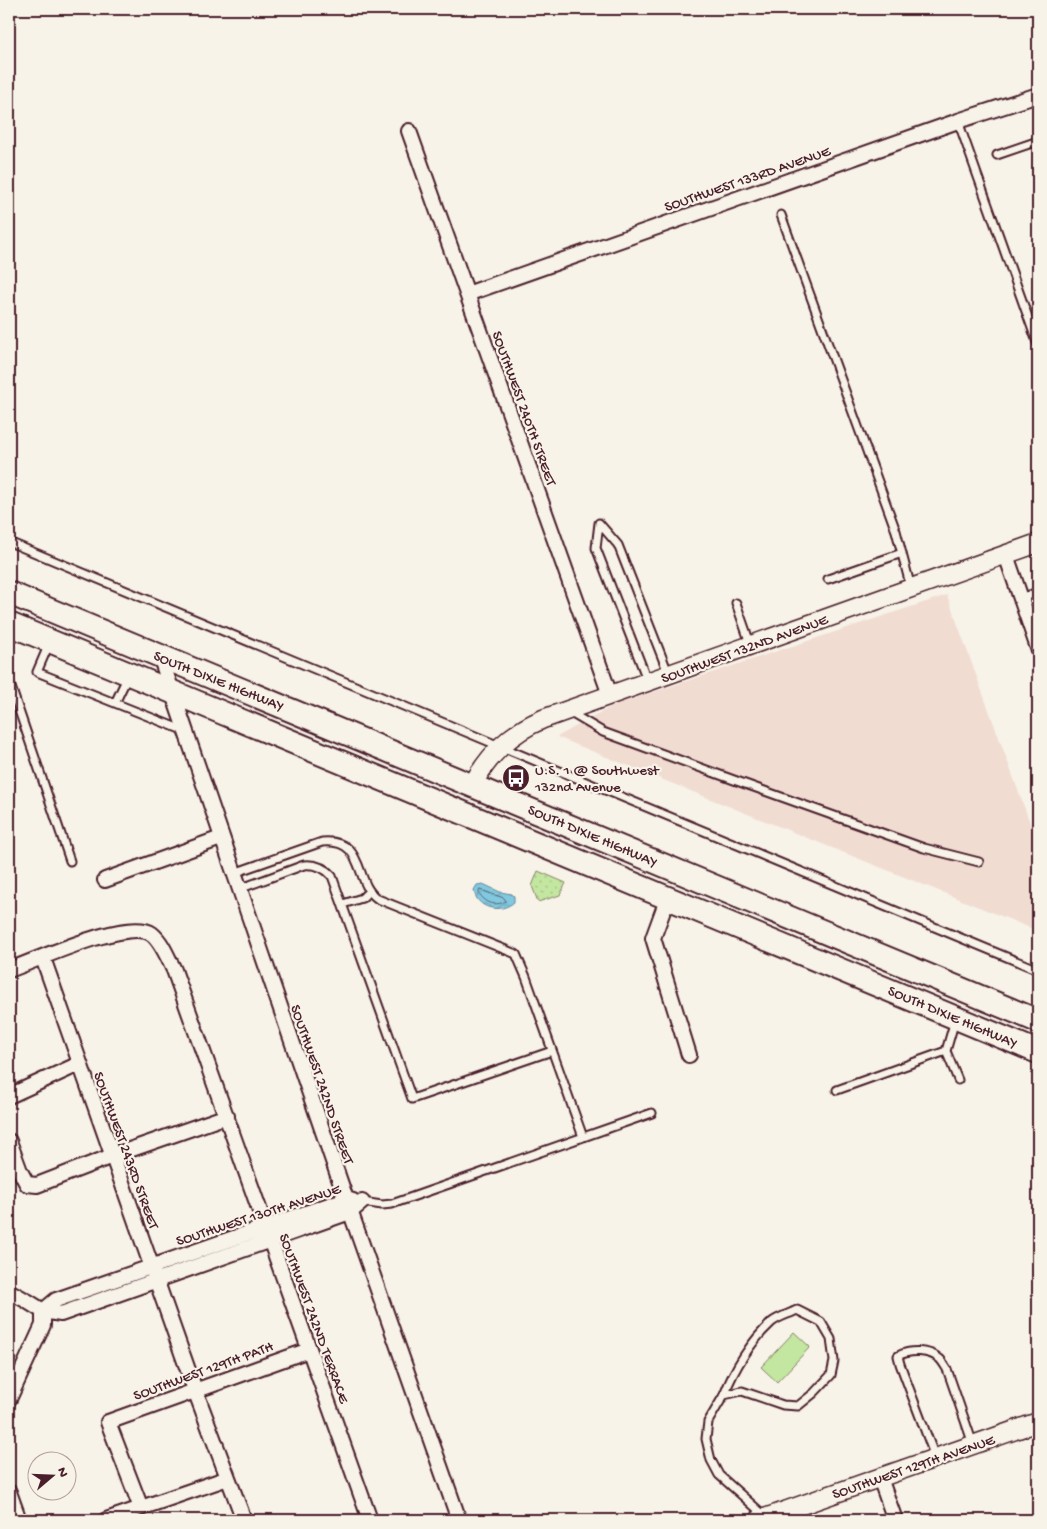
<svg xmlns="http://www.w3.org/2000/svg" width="1047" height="1529" viewBox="0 0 1047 1529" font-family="'Gochi Hand',sans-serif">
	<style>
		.built { fill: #f1dcd2 }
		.park { fill: url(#park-dots); stroke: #868266 }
		.pitch { fill: #c3e6a0; stroke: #868266 }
		.water { fill: url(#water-waves); stroke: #6a8598 }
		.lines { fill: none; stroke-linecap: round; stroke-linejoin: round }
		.shore { stroke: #606373; stroke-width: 1 }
		.service-casing { stroke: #4a1f2b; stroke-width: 11 }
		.minor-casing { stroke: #4a1f2b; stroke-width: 18 }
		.tertiary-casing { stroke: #4a1f2b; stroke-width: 21 }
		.trunk-casing { stroke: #4a1f2b; stroke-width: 26 }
		.service { stroke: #f7f3e8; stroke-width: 7 }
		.minor { stroke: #f7f3e8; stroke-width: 14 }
		.tertiary { stroke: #f7f3e8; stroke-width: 18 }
		.trunk { stroke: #f7f3e8; stroke-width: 22 }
		.labels { text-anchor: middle; stroke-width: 4.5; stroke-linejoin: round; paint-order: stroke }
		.street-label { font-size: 15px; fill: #4a1f2b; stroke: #f7f3e8 }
		.poi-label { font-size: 15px; fill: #4a1f2b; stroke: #f7f3e8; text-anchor: start }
	</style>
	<defs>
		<pattern id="park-dots" width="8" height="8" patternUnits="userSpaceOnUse" patternTransform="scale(1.25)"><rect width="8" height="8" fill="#c3e6a0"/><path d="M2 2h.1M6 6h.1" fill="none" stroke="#a9c58a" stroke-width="1.8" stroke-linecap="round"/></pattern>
		<pattern id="water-waves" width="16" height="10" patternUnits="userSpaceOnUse" patternTransform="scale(1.25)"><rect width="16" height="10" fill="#80c9e0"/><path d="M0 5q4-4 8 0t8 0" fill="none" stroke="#70acc0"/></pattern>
	</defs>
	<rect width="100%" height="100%" fill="#f7f3e8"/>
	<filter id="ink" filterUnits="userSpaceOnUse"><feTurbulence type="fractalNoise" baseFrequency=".02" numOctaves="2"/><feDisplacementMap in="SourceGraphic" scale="10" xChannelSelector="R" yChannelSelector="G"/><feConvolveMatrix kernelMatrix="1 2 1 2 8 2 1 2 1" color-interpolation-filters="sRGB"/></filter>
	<g filter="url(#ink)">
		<path class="built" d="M947,595L1038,845V931L557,737L614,705Z"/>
		<path class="park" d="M538,871L566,883L560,895L538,902L532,886Z"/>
		<path class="pitch" d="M794,1332L810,1347L777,1382L761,1367Z"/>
		<path class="water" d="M483,884L500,892L512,894L514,896V902C501,914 476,909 474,890L477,885Z"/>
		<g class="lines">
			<path class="shore" d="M480,890L504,898L506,901C495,907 485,903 479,893Z"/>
			<g class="service-casing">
				<path id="service" d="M958,121L1038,345
					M997,155L1038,141
					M781,215L896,531L911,588
					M9,542L1038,970
					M828,579L902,553
					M1021,598L1038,592
					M736,603L751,646
					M49,644L37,672L185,731
					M9,681L70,861
					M648,682L596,548L599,523L618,545L669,675
					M115,703L128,676
					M569,712L603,732L734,780L924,848L979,862
					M234,873L322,842C367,838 353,883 378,899L516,954L526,977L583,1137
					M239,889L304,865C315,864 324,867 332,876L412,1099L552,1051
					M343,904L362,898L369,891
					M946,1051L958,1080
					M837,1090L946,1051L955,1020
					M362,1202L382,1205L392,1204L652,1113
					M724,1395C734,1369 751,1341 772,1322C778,1317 789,1314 797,1310L821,1322L831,1339L834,1361L831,1375L814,1393L798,1406L783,1405L742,1391L724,1395L708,1422L706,1439L711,1460L719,1475L765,1516
					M935,1457L900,1364L898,1356C910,1349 930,1350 940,1359C943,1362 945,1366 947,1369L973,1444"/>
			</g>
			<g class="minor-casing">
				<path id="minor" d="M409,131L610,695
					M467,294L958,121L1038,95
					M1006,555L1038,648
					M160,656L346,1199L459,1520
					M105,880L221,838
					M668,897L653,938L689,1055
					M43,958L195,1390L244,1520
					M9,970C35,961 129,917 152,934C162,942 168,958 174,970L370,1520
					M9,1096L79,1064
					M9,1141L20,1171L27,1184L37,1185L112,1156L227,1116
					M9,1291L27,1301L43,1311L61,1314L350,1212L362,1202
					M43,1311L56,1300L346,1199L353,1201
					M9,1399L43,1325V1311
					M880,1478L895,1520
					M9,1492L19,1520
					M141,1508L108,1422L309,1350
					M106,1520L228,1478"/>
			</g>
			<g class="tertiary-casing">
				<path id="tertiary" d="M472,785C490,754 510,733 543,719L1038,543
					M759,1520L1038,1422"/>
			</g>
			<g class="trunk-casing">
				<path id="trunk" d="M9,593L1038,1021
					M9,624L1038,1052"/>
			</g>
			<use href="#service" class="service"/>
			<use href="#minor" class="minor"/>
			<use href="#tertiary" class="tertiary"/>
			<use href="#trunk" class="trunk"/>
		</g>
	</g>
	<defs>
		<g id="bus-disc" transform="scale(1.4375)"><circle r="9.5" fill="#4a1f2b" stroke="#f7f3e8"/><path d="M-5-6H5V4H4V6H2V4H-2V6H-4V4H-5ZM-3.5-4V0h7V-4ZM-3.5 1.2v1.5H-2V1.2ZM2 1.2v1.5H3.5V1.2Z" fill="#fff"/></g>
	</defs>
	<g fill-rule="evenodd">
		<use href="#bus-disc" x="516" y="778"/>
	</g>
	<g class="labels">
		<g class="street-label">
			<text transform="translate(747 178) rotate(-19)" y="5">SOUTHWEST 133RD AVENUE</text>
			<text transform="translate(525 408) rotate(70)" y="5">SOUTHWEST 240TH STREET</text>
			<text transform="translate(744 648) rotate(-20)" y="5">SOUTHWEST 132ND AVENUE</text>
			<text transform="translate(219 680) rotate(22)" y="5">SOUTH DIXIE HIGHWAY</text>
			<text transform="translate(593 835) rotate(23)" y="5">SOUTH DIXIE HIGHWAY</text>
			<text transform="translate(953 1016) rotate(23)" y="5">SOUTH DIXIE HIGHWAY</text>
			<text transform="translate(323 1084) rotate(71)" y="5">SOUTHWEST 242ND STREET</text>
			<text transform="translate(127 1150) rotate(70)" y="5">SOUTHWEST 243RD STREET</text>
			<text transform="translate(258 1214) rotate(-18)" y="5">SOUTHWEST 130TH AVENUE</text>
			<text transform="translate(315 1318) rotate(70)" y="5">SOUTHWEST 242ND TERRACE</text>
			<text transform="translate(203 1370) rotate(-20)" y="5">SOUTHWEST 129TH PATH</text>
			<text transform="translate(913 1466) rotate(-19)" y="5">SOUTHWEST 129TH AVENUE</text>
		</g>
		<g class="poi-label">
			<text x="535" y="774">U.S. 1 @ Southwest<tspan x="535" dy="17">132nd Avenue</tspan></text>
		</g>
	</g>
	<rect width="1047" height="1529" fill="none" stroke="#f7f3e8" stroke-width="30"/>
	<rect x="15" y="15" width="1017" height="1499" fill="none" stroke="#4a1f2b" stroke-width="2" filter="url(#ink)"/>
	<g transform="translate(52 1476) rotate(71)"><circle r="24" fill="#f7f3e8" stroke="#b29e9c"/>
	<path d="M0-4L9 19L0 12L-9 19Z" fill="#4a1f2b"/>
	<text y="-8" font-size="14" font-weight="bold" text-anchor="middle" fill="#4a1f2b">N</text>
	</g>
</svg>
